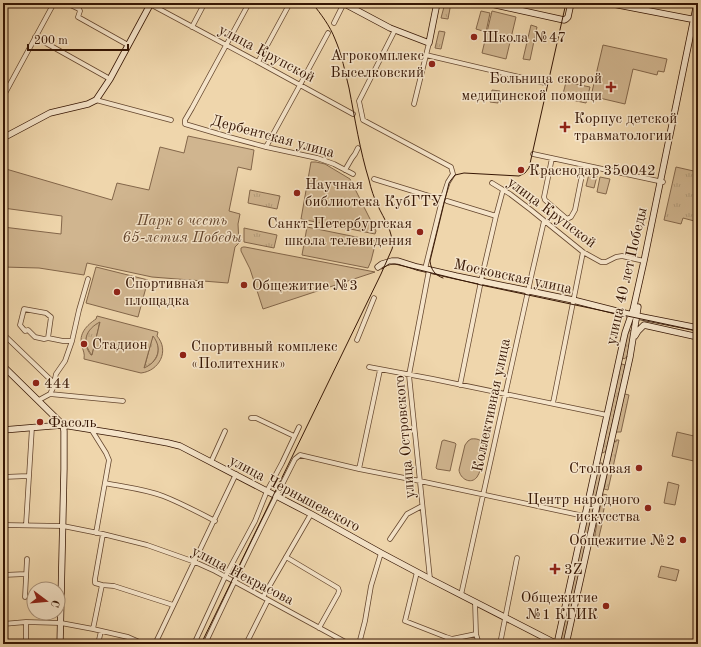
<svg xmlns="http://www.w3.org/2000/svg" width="701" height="647" viewBox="0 0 701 647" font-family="'Old Standard TT',serif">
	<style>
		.grass { fill: url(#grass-tufts); stroke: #83664a }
		.park { fill: #d0b58f; stroke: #83664a; fill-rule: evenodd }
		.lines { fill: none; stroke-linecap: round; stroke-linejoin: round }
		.street-casing { stroke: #64462e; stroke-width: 5.5 }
		.secondary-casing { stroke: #361604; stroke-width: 7 }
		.street { stroke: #f5e4c9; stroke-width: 4 }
		.secondary { stroke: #f5e4c9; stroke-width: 5.5 }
		.tram { stroke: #361604; stroke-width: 1 }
		.poi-dot { fill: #8f2418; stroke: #f5e4c9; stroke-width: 1.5 }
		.labels { text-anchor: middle; stroke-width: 3; stroke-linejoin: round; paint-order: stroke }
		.poi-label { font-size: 15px; fill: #361604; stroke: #f5e4c9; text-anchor: start }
		.street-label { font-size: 15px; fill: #361604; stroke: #f5e4c9 }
		.park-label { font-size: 15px; font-style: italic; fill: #64462e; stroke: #f5e4c9 }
	</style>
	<defs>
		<pattern id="grass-tufts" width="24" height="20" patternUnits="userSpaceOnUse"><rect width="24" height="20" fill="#d0b58f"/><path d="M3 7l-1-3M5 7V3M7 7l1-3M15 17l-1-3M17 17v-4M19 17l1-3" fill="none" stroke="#b39b7a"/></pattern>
	</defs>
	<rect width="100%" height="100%" fill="#efd6ac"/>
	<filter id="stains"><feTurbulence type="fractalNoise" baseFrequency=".005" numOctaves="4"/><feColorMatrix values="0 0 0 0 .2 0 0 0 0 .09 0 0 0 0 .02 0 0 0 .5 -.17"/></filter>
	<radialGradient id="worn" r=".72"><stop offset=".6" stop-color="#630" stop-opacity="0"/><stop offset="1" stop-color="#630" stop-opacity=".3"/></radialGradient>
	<path class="grass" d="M445,3H451L448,19L441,18Z
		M439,31L445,32L441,49L435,48Z
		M676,167L698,172V222L683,218L681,224L664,220Z
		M250,190L280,196L277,209L248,203Z
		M244,228L277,235L274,248L244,242Z
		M100,322L92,355C85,347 83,335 91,327C94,325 97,323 100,322Z
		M631,330H632L627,357L624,359L623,358L622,356L628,332Z
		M153,335C163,348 158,361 144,369Z
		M622,364L625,365V367L606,451L603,453L601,452L620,365Z
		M625,394L629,395L621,432H616L623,395Z
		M616,440H619L608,490L604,489L614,441L616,442Z
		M599,463H602L603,466L565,644H559Z
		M603,494L607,495L602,518L598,517Z
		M597,523L602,524L598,541L594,540Z"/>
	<path class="park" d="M481,11L490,13L486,32L476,29Z
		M492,11L516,17L506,59L482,53Z
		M531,25L537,27L530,60L523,59Z
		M603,45L667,59L664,72L658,71L657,75L633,69L625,104L591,96Z
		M566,82L590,87L586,103L562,98Z
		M492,90L500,91L498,103L490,102Z
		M188,136L254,150L251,170L238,167L229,211L240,214L238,224L239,243L235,247L228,283L152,277L87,263L84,275L39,268L3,267V227L61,234L62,216L3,208V181L6,169L112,200L117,183L149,190L160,147L184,153Z
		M311,162H316L325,164L350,179L376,231L375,234L301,219Z
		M589,174L597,176L594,188L586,186Z
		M600,177L610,179L606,194L597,192Z
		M307,227L376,241L371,261L368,268L302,255Z
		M243,247H245L375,272L263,309L250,269L241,251V248Z
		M96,267L148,280L138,317L86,303Z
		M97,316L158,332L157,336C170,351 159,371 141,373L84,359C85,353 83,351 82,346C78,334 87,325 96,319ZM100,322L92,355H91C81,342 86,329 100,322ZM153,336C163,349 158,362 144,368Z
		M677,432L698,437V462L672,456Z
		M471,439C487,437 484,451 482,461C481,466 480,473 477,477C471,485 460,479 459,470L465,445L468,441Z
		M444,440L455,443L456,444L450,471L437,469L436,468L442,441Z
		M668,482L679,485L675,505L664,503Z
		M661,566L679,570L676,581L658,577Z"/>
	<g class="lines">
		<g class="street-casing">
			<path id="street" d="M66,3L79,9L80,11L78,17L128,45
				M148,3L258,62L353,114
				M249,3L192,108L185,120V124L229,137L266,147L317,158L334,164L353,174
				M384,3L386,4
				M334,23L344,3
				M192,27L202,8V3
				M395,30L359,101L363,120L451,167L453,174L448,182L442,200L425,269
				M35,37L110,79
				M426,55L545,83
				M258,62L290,3
				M3,97L54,3
				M96,100L171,120
				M414,104L429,43
				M266,147L300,85L328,33
				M533,154L663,182
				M552,158L544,197L545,200L567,219L571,217L575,210L584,165
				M345,170L352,158L355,154L358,148
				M374,179L442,200
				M492,183L510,194L531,210L583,252L601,262H606L616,257L622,256L644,261
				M447,201L496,216
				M429,270L409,375L430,579
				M3,334L54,383V386L50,394
				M48,338L51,317L46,313L24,309L20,325L25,331L28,330L35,337L44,339L48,338L63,341H72
				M357,340L374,298
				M369,367L433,379L607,415
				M54,383L56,374L65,361L72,341L79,310L88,279
				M460,385L482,276L496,216L503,190
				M39,400L50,394L123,401
				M553,403L583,252
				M251,418H256L294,436
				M91,429L106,453L109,460L96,533
				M211,462L225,431
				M359,469L380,370
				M3,477L28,476
				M105,483C124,487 145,489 163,496C181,503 198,512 215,521
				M3,525L63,526L103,534L147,545L195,562L215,571L349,644
				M26,525L32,427
				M390,539L407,514L422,506
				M286,557L338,588L339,591L338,594L319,628
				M417,572L405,621L446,637L452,639L476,634
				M3,575L26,574
				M102,585L114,586L173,605
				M461,595L532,273L544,221
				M25,597L27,559
				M263,597L311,514
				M475,602L476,634L479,644
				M3,624L26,622L61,623L93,629L128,637L144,644
				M93,629L102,585L95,583V579L103,534
				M26,644V622
				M98,644L101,631
				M155,644L236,474
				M194,644L225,577L255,521L267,491L282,463L299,427
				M205,644C234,582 264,520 295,459L300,455L359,469L420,481L584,516
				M246,644L268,600
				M359,644L365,621L371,586L381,553
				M500,644L517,558"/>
		</g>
		<g class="secondary-casing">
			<path id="secondary" d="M343,3L390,28L429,43L437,3
				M487,3L564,20L566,19L568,17L571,3
				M608,3L696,20
				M3,138L50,113L88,104L96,100L110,79L151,3
				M378,267L382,264L392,261H398L417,267L456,276L573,300L632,315L698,328
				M635,336L638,331L644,325L698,337
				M3,366L56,418L63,425L64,431V469L60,644
				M3,430L63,425L119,434L168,443L180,446L311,514L381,553L430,579L557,644
				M557,644L623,342L625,333L633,310L644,261L697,3
				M566,644L630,357L638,307"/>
		</g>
		<use href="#street" class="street"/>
		<use href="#secondary" class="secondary"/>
		<path class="tram" d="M312,3C321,14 330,26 335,39C342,55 345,72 349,88C355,119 360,151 369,180C371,189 374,198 378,206C384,219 393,231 392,245
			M382,269L389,264H395L481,285L698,331
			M443,278C435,275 431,270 430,261L449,183L451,180L455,175L464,173L519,176L525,173L529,168L566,3
			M201,644L381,274L392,249L394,241"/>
	</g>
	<g class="poi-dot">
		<circle cx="474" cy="37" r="4"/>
		<circle cx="432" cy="64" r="4"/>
		<path d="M609 81h4v4h4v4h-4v4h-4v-4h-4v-4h4z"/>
		<path d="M563 121h4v4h4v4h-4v4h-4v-4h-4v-4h4z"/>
		<circle cx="521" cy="170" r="4"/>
		<circle cx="297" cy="193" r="4"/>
		<circle cx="420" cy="232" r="4"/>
		<circle cx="244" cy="285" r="4"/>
		<circle cx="117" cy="292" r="4"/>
		<circle cx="84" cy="344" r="4"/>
		<circle cx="183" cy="355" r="4"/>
		<circle cx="36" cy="383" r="4"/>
		<circle cx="40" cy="422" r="4"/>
		<circle cx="639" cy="468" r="4"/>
		<circle cx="648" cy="508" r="4"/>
		<circle cx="683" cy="540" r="4"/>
		<path d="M553 563h4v4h4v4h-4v4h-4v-4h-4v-4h4z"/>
		<circle cx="606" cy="606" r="4"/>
	</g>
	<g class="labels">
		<g class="poi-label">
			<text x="482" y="42">Школа №47</text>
			<text x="424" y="60" text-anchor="end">Агрокомплекс<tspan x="424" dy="17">Выселковский</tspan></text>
			<text x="602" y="83" text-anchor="end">Больница скорой<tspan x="602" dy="17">медицинской помощи</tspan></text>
			<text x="574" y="123">Корпус детской<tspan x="574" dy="17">травматологии</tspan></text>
			<text x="529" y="175">Краснодар 350042</text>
			<text x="305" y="189">Научная<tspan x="305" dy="17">библиотека КубГТУ</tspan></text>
			<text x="412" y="228" text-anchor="end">Санкт-Петербургская<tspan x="412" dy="17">школа телевидения</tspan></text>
			<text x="125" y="288">Спортивная<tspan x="125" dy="17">площадка</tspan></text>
			<text x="252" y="290">Общежитие №3</text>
			<text x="92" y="349">Стадион</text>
			<text x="191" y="351">Спортивный комплекс<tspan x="191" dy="17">«Политехник»</tspan></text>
			<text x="44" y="388">444</text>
			<text x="48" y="427">Фасоль</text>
			<text x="631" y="473" text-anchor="end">Столовая</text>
			<text x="640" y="504" text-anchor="end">Центр народного<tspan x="640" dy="17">искусства</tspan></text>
			<text x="675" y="545" text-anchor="end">Общежитие №2</text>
			<text x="564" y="574">3Z</text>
			<text x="598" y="602" text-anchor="end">Общежитие<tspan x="598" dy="17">№1 КГИК</tspan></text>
		</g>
		<g class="street-label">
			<text transform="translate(267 53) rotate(28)" y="5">улица Крупской</text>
			<text transform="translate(273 136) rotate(15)" y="5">Дербентская улица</text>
			<text transform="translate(552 212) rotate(37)" y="5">улица Крупской</text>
			<text transform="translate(513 276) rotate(12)" y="5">Московская улица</text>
			<text transform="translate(626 276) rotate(-77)" y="5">улица 40 лет Победы</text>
			<text transform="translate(491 405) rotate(-78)" y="5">Коллективная улица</text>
			<text transform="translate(404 437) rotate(-95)" y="5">улица Островского</text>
			<text transform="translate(295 493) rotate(28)" y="5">улица Чернышевского</text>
			<text transform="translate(243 575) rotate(27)" y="5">улица Некрасова</text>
		</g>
		<g class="park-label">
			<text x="182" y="225">Парк в честь<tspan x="182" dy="17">65-летия Победы</tspan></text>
		</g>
	</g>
	<rect width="701" height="647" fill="none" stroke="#efd6ac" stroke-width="16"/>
	<rect x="4" y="4" width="693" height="639" fill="none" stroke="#361604" stroke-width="2"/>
	<rect x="8" y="8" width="685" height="631" fill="none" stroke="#361604"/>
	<g transform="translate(46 601) rotate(106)"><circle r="19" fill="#f5e4c9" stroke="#a9927a"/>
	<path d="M0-3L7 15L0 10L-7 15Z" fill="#8f2418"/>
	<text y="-6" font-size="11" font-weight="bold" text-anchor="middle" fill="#361604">С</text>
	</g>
	<path d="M28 44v6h100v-6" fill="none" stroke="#361604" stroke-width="2"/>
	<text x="34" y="44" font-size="12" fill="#361604" stroke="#f5e4c9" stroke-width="3" paint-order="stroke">200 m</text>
	<rect width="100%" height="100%" filter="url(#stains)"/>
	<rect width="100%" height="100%" fill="url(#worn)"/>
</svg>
